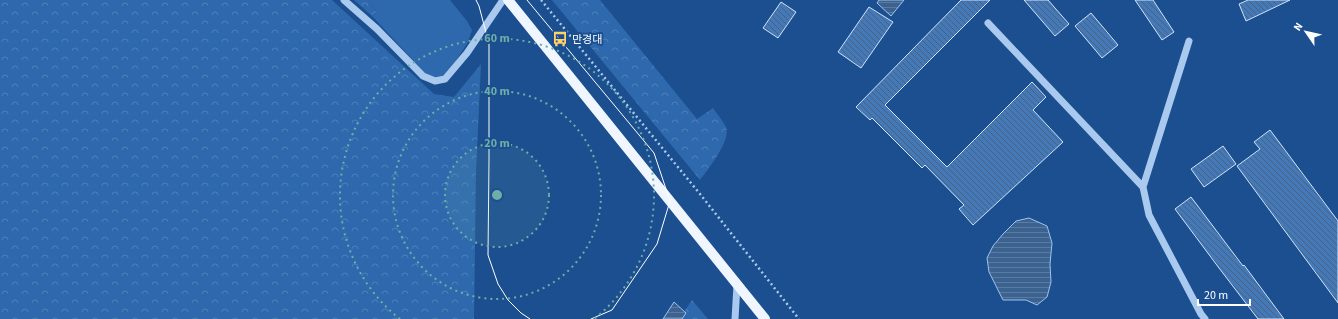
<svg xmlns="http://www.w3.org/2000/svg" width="1338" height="319" viewBox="0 0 1338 319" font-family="'Source Sans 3','Noto Sans KR',sans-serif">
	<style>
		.grass { fill: #2e69ad }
		.forest { fill: url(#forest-crowns) }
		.water { fill: url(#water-rules); stroke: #9cc4f0 }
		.building { fill: url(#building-back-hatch); stroke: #cfe3fa }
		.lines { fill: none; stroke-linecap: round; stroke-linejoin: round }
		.path { stroke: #a9c9ee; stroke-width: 2.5; stroke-dasharray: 2 3; stroke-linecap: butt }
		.minor { stroke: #a9c9ee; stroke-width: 7 }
		.major { stroke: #f0f6ff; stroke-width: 10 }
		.tram { stroke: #fff; stroke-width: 1 }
		.ring { fill: none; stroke: #6fada8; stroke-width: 2; stroke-dasharray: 2 4 }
		.labels { text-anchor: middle; stroke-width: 4; stroke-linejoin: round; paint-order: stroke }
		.poi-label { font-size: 11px; fill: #fff; stroke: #1b4f8f; text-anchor: start }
		.centre { fill: #6fada8; stroke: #1b4f8f; stroke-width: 2 }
		.ring-label { font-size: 12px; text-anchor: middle; font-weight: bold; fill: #6fada8; stroke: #1b4f8f; stroke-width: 4; stroke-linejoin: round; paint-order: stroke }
	</style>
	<defs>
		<pattern id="forest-crowns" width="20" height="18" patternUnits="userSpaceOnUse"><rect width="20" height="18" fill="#2e69ad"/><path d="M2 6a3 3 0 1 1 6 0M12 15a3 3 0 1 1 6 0" fill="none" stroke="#4d80b9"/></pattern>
		<pattern id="water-rules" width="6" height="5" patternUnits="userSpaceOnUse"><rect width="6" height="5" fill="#3c6290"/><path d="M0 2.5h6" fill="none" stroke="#597aa1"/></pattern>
		<pattern id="building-back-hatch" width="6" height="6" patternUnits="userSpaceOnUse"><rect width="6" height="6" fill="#4478b7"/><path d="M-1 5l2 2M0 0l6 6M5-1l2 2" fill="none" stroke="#486282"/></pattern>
	</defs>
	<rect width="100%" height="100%" fill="#1b4f8f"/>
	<path class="grass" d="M369,0H450L467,21L472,30L468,42L457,59L443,76L432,78L424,72L372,16L377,13Z"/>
	<path class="forest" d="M0,0H332L434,94L454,97L481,64L476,172L474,319H0Z
		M354,0H369L377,13L372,16Z
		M552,0H600L697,119L713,108C717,114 723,121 726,127C731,141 708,169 700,180Z
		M692,300L708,319H679Z"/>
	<path class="water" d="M879,0H904L891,16L877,3Z
		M1029,218L1047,226L1052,243L1050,264L1051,282L1047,297L1037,305L1026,300H1003L989,272L987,258L993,246L1003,234L1016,221Z
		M674,302L686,313L682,319H663Z"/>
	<path class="building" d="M961,0H990L885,105L947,167L1032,82L1046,97L1033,110L1063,142L973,225L959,209L964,205L925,165L922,168L872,118L870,120L856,107Z
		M1024,0H1048L1069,24L1055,36Z
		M1135,0H1153L1174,32L1162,40Z
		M1248,0H1290L1246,21L1239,4Z
		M781,2L796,12L778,38L763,28Z
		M869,7L893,22L861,68L838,52Z
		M1091,13L1118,45L1102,58L1075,26Z
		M1270,130L1338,221V303L1237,166L1260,149L1254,142Z
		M1223,146L1236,164L1204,187L1191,169Z
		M1191,197L1243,266L1244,265L1284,319H1258L1219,268L1175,209Z"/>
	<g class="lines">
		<path class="path" d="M541,0L700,194L799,319"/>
		<path class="minor" d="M344,0L377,29L423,76L435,81L445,79L467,53L503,0
			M988,23L1143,187L1149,215L1201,314L1205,319
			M1143,187L1189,41
			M735,319L737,285"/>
		<path class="major" d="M508,0L765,319"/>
		<path class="tram" d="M476,0L479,6L489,44V160L488,255L498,284L508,300L521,313L530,319
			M527,0L654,153L670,201L657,244L612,310L591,319"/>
	</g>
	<circle cx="497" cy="195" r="52" fill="#6fada8" fill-opacity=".12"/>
	<g class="ring">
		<circle cx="497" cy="195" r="52"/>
		<circle cx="497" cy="195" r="104"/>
		<path d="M400 319A157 157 0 1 1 594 319"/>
	</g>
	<defs>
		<g id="bus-bare" transform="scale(1.2)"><path d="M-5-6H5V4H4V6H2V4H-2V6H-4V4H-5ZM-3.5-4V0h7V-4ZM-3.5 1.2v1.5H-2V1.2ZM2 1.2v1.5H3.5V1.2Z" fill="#ffd166" stroke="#1b4f8f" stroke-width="2.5" paint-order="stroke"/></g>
	</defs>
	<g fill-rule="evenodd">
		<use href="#bus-bare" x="560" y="39"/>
	</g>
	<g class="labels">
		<g class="poi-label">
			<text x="572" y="43">만경대</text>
		</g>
	</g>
	<circle cx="497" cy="195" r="6" class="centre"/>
	<g class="ring-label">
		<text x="497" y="42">60 m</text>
		<text x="497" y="95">40 m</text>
		<text x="497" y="147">20 m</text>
	</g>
	<g transform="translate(1306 32) rotate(304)" stroke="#1b4f8f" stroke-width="3" paint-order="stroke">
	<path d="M0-3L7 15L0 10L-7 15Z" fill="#ffffff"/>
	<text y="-6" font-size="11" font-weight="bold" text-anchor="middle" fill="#ffffff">N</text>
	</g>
	<path d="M1198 299v6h52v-6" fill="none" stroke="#ffffff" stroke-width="2"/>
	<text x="1204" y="299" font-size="12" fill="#ffffff" stroke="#1b4f8f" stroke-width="3" paint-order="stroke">20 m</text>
</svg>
